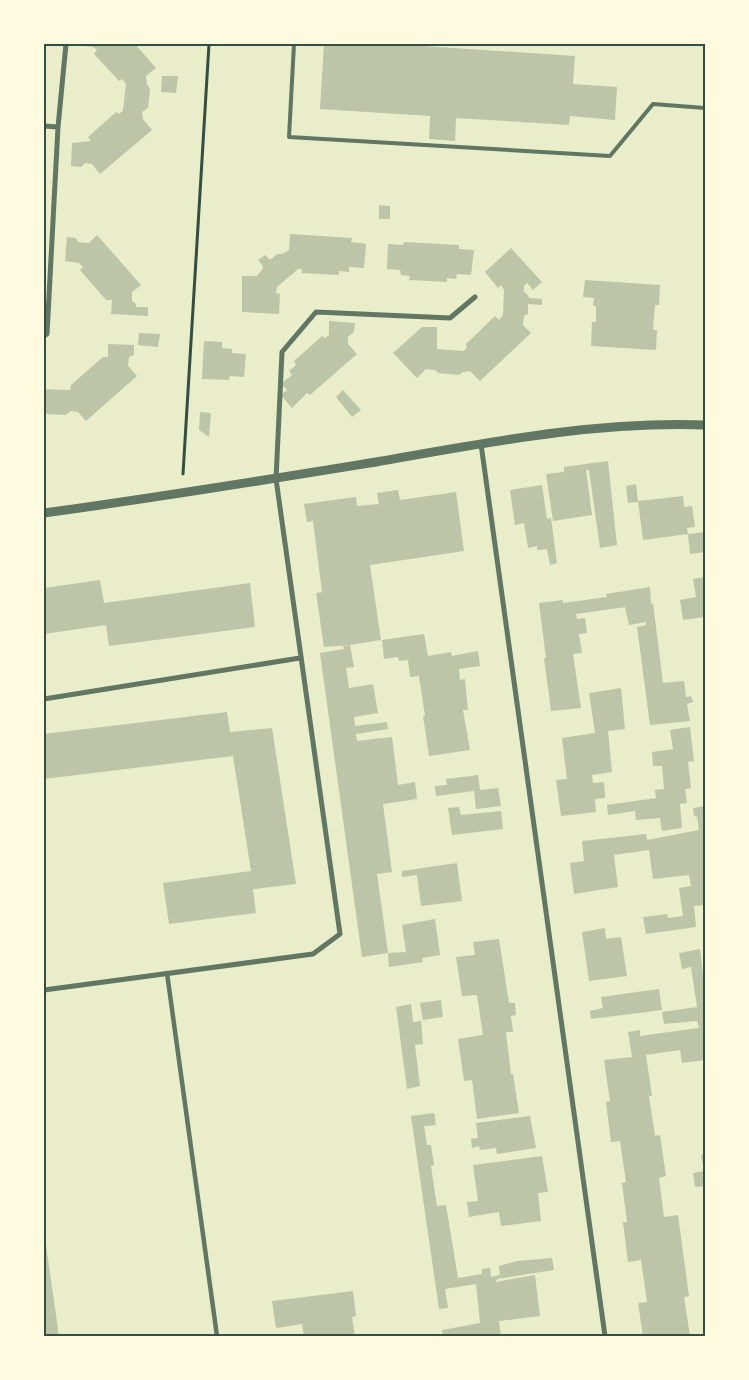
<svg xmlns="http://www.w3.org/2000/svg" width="749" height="1380" viewBox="0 0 749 1380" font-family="'Space Grotesk',sans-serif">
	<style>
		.building { fill: #bcc5a7 }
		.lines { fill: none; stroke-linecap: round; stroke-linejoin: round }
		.path { stroke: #344e41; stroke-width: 3 }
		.service { stroke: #617663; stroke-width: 4 }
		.pedestrian { stroke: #617663; stroke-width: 4.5 }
		.minor { stroke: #617663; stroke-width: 5 }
		.tertiary { stroke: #617663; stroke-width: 9 }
		.neatline { fill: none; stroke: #344e41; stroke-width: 2 }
	</style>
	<rect width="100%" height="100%" fill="#e9edc9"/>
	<path class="building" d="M77,44H135L156,68L146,76L147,84L150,89L148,108L142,112L143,119L152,130L100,174L92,164L85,163L81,167L71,166L72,143L91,141L88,137L116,112L119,114L123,111L126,84L122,79L119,81L94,54L97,50L93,47L77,45Z
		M324,44H394L575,56L573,84L617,87L615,120L570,116L569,125L456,118L455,141L429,139L430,116L320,109Z
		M162,76H178L176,93L161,92Z
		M379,205L390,206V219H379Z
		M290,234L352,238L351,242L366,244L364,268L349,267V272L339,271V275L302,273V269H298L277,287L276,293L280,294L279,314L242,312V276H257L262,270L263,266L258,260L265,255L270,260L277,254H282L289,250Z
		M97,235L141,285L132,292V301L136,304V307H148V316L111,314L112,300H106L80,270L83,267L79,263L65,261L67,237L76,238L78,242L89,243Z
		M404,242L459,245V249L474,250L471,275L457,274L456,279L447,278V282L409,280L410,276L401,275L400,270L387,269L388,244L403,245Z
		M511,248L542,282L533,290L527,283L524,286V292L528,295L529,298L542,299V305L528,304V314L524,316L523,325L531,333L480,381L470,371L463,372L459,375L438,373L435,370L426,369L417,378L393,353L422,327H437V349L464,351L467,347L466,344L495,316L499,320L503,315L504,290L501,285L498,288L485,272Z
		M585,280L660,285L659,305H655L653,330H657L656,350L591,346L592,322H596V306H593L594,298L583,297Z
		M329,321L355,323L354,332L348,337V344L357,354L310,395L307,393L292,408L281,395L287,390L281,384L292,375L289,371L296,365L294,361L322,336L325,338L329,335Z
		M139,333L160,334L158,347L138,345Z
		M204,341L222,342V348L232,349V353L246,354L244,377L230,376L229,380L202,379Z
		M108,344L134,345V355L129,357L128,366L137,376L86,421L78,412L71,411L65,415L47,414L44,410V389L70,390L71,385L103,357H108Z
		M343,390L361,410L352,417L336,397Z
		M200,412L211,413L209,437L199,430Z
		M608,461L617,545L600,548L589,470H586L592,515L553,521L546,474L564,472V467Z
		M636,484L638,502L628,503L626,486Z
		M542,485L547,519L551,518L557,563L550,565L547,549L537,550V546L528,548L524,523L515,525L510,490Z
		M398,490L400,500L456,492L464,551L370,565L381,640L350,645L354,667L346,668L349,688L373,684L378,713L354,717L355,726L387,722L388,729L356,734L357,741L392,737L398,785L415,782L417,799L383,804L392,872L377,874L388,953L362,957L320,653L344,649L343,646L350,645L324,647L316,593L322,592L313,521L307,522L304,504L356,497L357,506L379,504L377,493Z
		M683,496L684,507L692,506L695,527L687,528L688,534L643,540L638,501Z
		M705,532V552L690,554L688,534Z
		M705,577V617L683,620L680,600L696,597L693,579Z
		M100,580L104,603L250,583L255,627L109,646L106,625L44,634V588Z
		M650,587L651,604L653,603L663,683L684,681L686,697L691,696L693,702L687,704L690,721L650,725L637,627L646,625V622L629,625L625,607L576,614L577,619L585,618L587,633L579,634L582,653L573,654L581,708L551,711L544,658H546L539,603L563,600V603L607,597L606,594Z
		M424,634L428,656L451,652L452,656L478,651L480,666L459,669L460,680L465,679L468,710H463L470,750L429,756L423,716H425L419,676L410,677L408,660L399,661L398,657L384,659L382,640Z
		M621,688L625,729L608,731L612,772L592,775L593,783L604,782L605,798L595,799L596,812L561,816L556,780L567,779L562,738L595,733L589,693Z
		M227,712L230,732L272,728L296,884L253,889L256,913L169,924L163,883L251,871L233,756L44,779V734Z
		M690,727L694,761L688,762L691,788L685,789L687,803L680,804L682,828L662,831L660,818L636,820L635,811L608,815L607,805L656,798L655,790L664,789L662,766H653L652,752L673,749L670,730Z
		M478,775L480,790L498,788L501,806L476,809L474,791L436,796L435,786L447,785L446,779Z
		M705,806V905L694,906L696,927L646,934L643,917L667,914L668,918L683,916L679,888L691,886L689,875L653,879L649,850L614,855L618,887L574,894L570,863L584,861L582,841L646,834L647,840L699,830L697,817L694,816L693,808Z
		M459,807L461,815L501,811L503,829L452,835L448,808Z
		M457,863L462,901L421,906L417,875L402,877V871Z
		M435,919L440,955L422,958L423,962L389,967L388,953L406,952L402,925Z
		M605,928L606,939L621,937L627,976L589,981L582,932Z
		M499,939L509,1003H515L516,1015L511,1016L513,1032H506L511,1074H513L519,1113L477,1119L472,1080L464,1081L458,1039L483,1035L477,995L462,996L456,957L475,955L473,942Z
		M700,949L705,991V1060L682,1063L680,1050L646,1055L652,1096H649L655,1136L660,1135L666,1176L659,1178L664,1217L678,1215L689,1296L684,1297L690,1336H643L638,1303L647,1302L641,1260L628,1262L623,1222H627L622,1183L626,1182L620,1141L611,1142L606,1102L610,1101L604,1060L632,1057L628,1032L640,1030V1036L699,1028L697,1021L664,1024L662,1012L697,1007L691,967L682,969L679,953Z
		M659,989L662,1010L591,1019L590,1011L603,1008L601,997Z
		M441,1000L443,1017L423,1020L420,1003Z
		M411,1004L413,1022L421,1021L423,1044L415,1045L420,1086L407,1089L396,1007Z
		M434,1113L436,1125L424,1126L427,1145H431L434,1165L431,1166L437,1206L446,1205L458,1278L482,1274V1269L490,1268L491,1277L500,1275L499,1266L517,1261L552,1258L554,1270L497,1279L496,1282L535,1275L540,1316L499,1321L501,1336H443L442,1330L480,1323L476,1284L445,1289L448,1308L439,1309L411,1116Z
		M530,1116L536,1148L497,1154L496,1148L480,1150L479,1146L472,1148L471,1139L478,1138L476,1123Z
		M701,1155H705V1186L695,1187L693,1173L704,1171Z
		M542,1156L548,1192L538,1193L541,1221L501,1226L499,1212L469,1217L467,1202L478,1201L473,1165Z
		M44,1238H45L59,1336H44Z
		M353,1291L356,1316L352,1317L355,1336H304L302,1324L276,1328L272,1301Z"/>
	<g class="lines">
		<path class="path" d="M183,474L209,44"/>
		<path class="service" d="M294,44L289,137L610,156L653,104L705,108"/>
		<path class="pedestrian" d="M167,973L217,1336"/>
		<path class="minor" d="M44,126L58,127
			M44,336L47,334L58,127L66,44
			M481,444L605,1336
			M44,699L300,658
			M44,990L313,954L340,934L276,479L282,352L316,312L450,318L475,297"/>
		<path class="tertiary" d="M44,513C155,498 265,480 376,462C485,443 594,421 705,425"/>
	</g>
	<rect width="749" height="1380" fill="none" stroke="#fefae0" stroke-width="90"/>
	<rect x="45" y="45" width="659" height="1290" class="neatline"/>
</svg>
